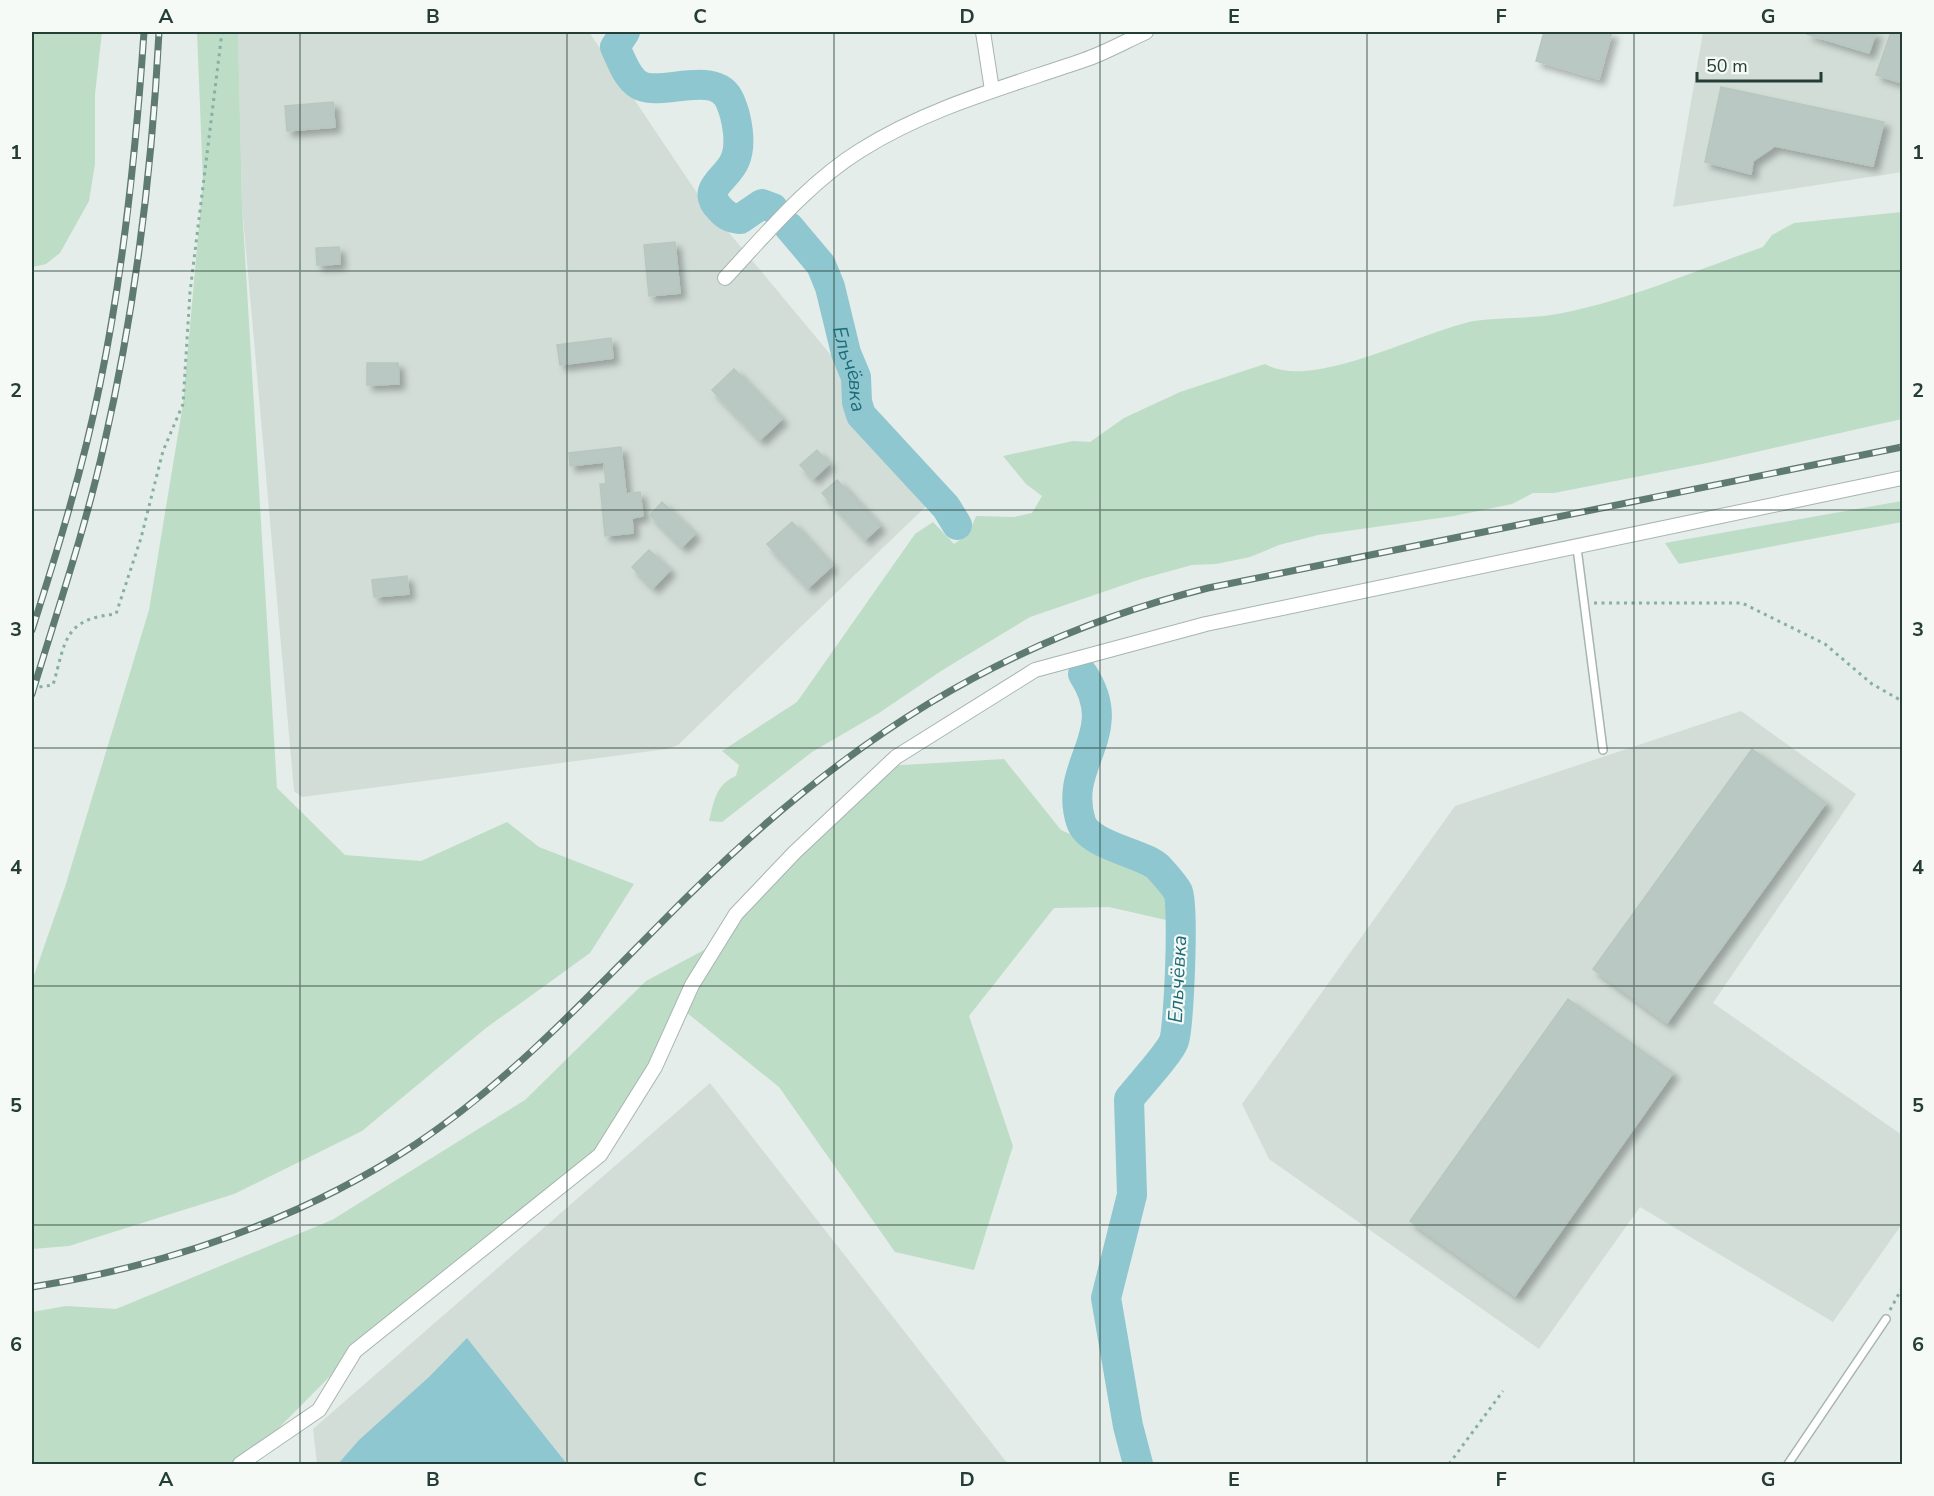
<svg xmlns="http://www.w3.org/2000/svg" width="1934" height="1496" viewBox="0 0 1934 1496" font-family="'Nunito Sans',sans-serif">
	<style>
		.built { fill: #d2ddd8 }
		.green { fill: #beddc6 }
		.water { fill: #8ec7d0 }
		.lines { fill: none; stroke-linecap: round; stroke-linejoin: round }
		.river { stroke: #8ec7d0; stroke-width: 30 }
		.building { fill: #b9c8c2; stroke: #b7c7c0; stroke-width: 1.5; filter: url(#shadow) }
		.service-casing { stroke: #a7b5b0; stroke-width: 10 }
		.minor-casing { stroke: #a7b5b0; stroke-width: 16 }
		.path { stroke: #86b0a2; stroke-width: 3; stroke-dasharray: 3 4.5; stroke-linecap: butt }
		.service { stroke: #fff; stroke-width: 7 }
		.minor { stroke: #fff; stroke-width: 14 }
		.rail-casing { stroke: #5f7a72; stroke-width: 7 }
		.rail { stroke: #f5faf7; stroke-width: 4.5; stroke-dasharray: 14; stroke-linecap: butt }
		.grid { fill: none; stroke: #243e37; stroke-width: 1.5; stroke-opacity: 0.55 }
		.labels { text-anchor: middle; stroke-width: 4.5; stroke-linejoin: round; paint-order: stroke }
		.water-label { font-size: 20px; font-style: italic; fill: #1f6c79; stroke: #f5faf7 }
		.neatline { fill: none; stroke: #243e37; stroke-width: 2 }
		.grid-label { font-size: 20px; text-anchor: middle; font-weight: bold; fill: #243e37 }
	</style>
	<defs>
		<filter id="shadow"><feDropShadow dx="5.5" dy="5.5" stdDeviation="3" flood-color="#0004"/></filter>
	</defs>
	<rect width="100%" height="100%" fill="#e4ede9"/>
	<path class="built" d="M238,32H589L701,199L943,490L678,745L667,749L302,797L294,791L242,206Z
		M1703,32H1902V172L1673,207Z
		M1741,711L1856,794L1713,1003L1902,1135V1224L1833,1322L1640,1207L1539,1349L1269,1159L1242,1104L1455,806Z
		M710,1083L1008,1464H317L313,1429Z"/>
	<path class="green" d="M32,32H102L95,94V164L89,201L60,253L46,264L33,267Z
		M197,32H238L242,206L277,788L345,855L421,861L507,822L539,847L634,884L590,953L486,1028L362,1131L234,1194L69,1246L32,1249V981L65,887L149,610L183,404L203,181Z
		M1902,212V419L1712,462L1554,493H1533L1512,504L1454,516L1318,535L1279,545L1250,557L1216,564L1192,565L1141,579L1030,617L941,671L879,713L812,752L722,822L709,821C714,801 716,784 736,776L739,765L722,751L797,702L915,534L933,522L954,544L969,533L976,516L1014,517L1032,513L1042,496L1026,484L1003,456L1073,441L1090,442L1124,418L1180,392L1265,364C1311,392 1422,331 1474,321C1499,317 1525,319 1551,315C1620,304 1696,270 1763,247L1772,235L1794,223Z
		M1902,501V522L1679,564L1665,543Z
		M1004,759L1061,830L1164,876L1179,923L1109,907L1054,908L969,1016L1013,1146L974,1270L895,1252L779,1087L681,1008L600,1155L355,1351L250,1457L252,1464H32V1312L66,1306L116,1309L332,1220L525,1100L646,981L719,942L886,766Z"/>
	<path class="water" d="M467,1338L567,1464H338L359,1440L429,1377Z"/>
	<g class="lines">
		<g class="river">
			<path d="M625,32L615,47C621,59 628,83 644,87C667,94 717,70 730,101C737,117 742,144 735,160C728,179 699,188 720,209C726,216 731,218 740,219L762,204L773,208"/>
			<path id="s1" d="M789,227L821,265L830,287L846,353L856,377L857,402L861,415L946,507L957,525"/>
			<path d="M1083,674C1123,735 1062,763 1081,822C1089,846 1143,853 1158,867C1164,874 1174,884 1178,892C1184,905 1179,1026 1174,1041C1169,1054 1139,1086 1129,1099L1132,1195L1106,1298L1128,1426L1138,1464"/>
		</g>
	</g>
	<path class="building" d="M1544,32H1612L1599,79L1536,61Z
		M1808,32H1876L1869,53L1807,34Z
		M1891,32H1902V83L1876,75Z
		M1721,87L1884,122L1873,166L1775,146L1753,161L1751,174L1705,162Z
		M333,102L335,127L287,131L285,106Z
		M675,242L680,293L649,296L644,245Z
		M339,247L340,264L317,265L316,248Z
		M611,338L613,358L560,365L557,345Z
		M367,363H398L399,384L367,385Z
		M734,369L782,419L760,440L712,390Z
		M621,447L626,494L640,492L643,516L632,518L633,533L605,536L600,484H606L604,462L570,466L569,453Z
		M817,450L829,464L813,479L800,465Z
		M837,480L880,526L865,540L822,493Z
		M662,502L695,534L682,547L650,515Z
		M792,522L832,566L808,588L767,544Z
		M649,550L670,570L653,588L632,567Z
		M407,576L409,594L374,597L372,580Z
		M1752,749L1826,803L1667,1023L1593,969Z
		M1568,999L1673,1073L1515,1296L1410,1221Z"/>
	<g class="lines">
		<g class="service-casing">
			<path id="service" d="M1577,548L1603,750
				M1788,1464L1886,1319"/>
		</g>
		<g class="minor-casing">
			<path id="minor" d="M983,32L992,90
				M725,278C766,234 809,182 861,150C929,107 1009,86 1084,60C1105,53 1126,41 1146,32
				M240,1464L319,1410L355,1351L600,1155L655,1067L692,985L736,914L795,852L896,757L1035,670L1206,624L1902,478"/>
		</g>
		<path class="path" d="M1594,603H1742L1825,644L1872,684L1902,701
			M32,688L53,685C66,641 63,619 116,614L141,538L163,451L183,404L190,292L222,32
			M1890,1310L1902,1288
			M1449,1464L1503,1391"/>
		<use href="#service" class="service"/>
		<use href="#minor" class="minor"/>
		<g class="rail-casing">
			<path id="rail" d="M32,630C58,549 83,468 100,384C124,268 136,150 144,32
				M32,694C57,611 85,530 104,445C135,310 152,170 159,32
				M32,1287C166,1266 303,1219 416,1144C519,1075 603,980 690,894C842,744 999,640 1208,588L1902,447"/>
		</g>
		<use href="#rail" class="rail"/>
	</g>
	<path class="grid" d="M300,32V1464M567,32V1464M834,32V1464M1100,32V1464M1367,32V1464M1634,32V1464M32,271H1902M32,510H1902M32,748H1902M32,986H1902M32,1225H1902"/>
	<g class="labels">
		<g class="water-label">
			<text dy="7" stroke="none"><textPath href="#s1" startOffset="158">Ельчёвка</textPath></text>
			<text transform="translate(1177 979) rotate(-87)" y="7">Ельчёвка</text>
		</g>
	</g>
	<rect width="1934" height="1496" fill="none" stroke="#f5faf7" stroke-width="66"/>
	<path d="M1697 72v9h124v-9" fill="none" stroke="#243e37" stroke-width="3"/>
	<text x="1706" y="72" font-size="18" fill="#243e37" stroke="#f5faf7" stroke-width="4.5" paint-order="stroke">50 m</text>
	<rect x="33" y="33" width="1868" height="1430" class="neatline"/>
	<g class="grid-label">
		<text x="166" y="23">A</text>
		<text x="433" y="23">B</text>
		<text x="700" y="23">C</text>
		<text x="967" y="23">D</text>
		<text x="1234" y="23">E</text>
		<text x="1501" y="23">F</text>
		<text x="1768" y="23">G</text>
		<text x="16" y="159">1</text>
		<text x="1918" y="159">1</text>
		<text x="16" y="397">2</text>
		<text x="1918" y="397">2</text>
		<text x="16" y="636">3</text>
		<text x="1918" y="636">3</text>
		<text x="16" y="874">4</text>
		<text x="1918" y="874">4</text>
		<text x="16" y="1112">5</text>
		<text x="1918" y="1112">5</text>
		<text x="16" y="1351">6</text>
		<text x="1918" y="1351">6</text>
		<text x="166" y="1486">A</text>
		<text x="433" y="1486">B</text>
		<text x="700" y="1486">C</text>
		<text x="967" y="1486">D</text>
		<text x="1234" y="1486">E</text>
		<text x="1501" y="1486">F</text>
		<text x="1768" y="1486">G</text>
	</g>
</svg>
